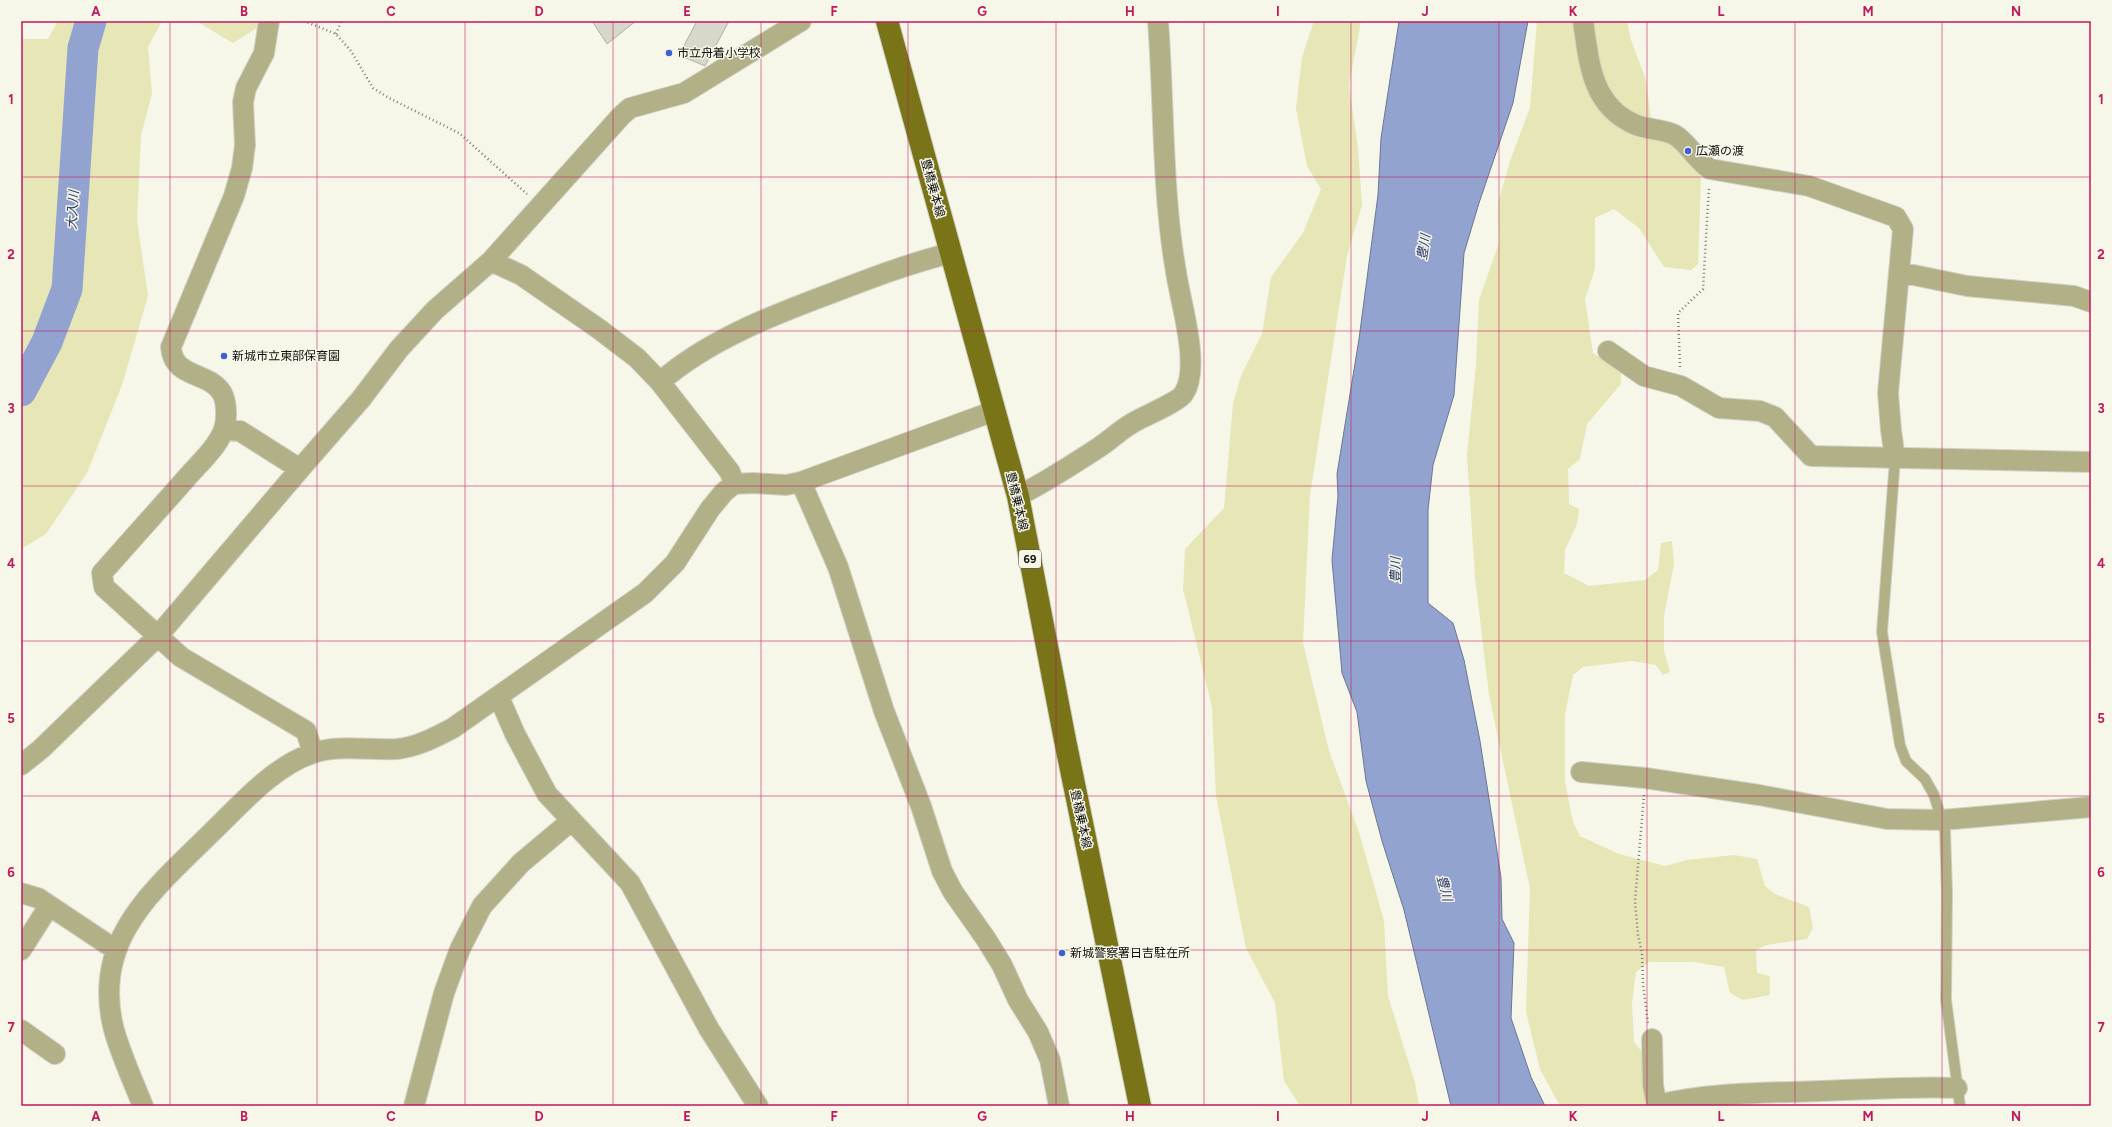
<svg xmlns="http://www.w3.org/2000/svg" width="2112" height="1127" viewBox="0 0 2112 1127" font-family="Figtree,'Noto Sans JP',sans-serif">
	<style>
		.green { fill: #e7e6b6 }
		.water { fill: #92a3cf; stroke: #6b7794 }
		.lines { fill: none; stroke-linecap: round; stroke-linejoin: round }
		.river { stroke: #92a3cf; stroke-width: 31 }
		.building { fill: #d7d7ca; stroke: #b1b1a4 }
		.service-casing { stroke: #d1d1c6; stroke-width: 12 }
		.minor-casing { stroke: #d1d1c6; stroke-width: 22 }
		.primary-casing { stroke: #d1d1c6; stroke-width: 24 }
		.path { stroke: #7b7b73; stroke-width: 2.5; stroke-dasharray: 1 3; stroke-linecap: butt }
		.service { stroke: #b1b086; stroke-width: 10 }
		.minor { stroke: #b1b086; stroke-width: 20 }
		.primary { stroke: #797418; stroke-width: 22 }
		.grid { fill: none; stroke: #c2185b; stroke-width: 1; stroke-opacity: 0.55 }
		.poi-dot { fill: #3f5fd2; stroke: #f6f6e9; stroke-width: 1.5 }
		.labels { text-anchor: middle; stroke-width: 3; stroke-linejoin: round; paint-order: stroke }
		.shield { fill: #f6f6e9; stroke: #55554e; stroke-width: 1 }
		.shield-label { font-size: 11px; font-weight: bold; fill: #10100c }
		.poi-label { font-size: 12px; fill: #10100c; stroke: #f6f6e9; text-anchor: start }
		.street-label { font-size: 12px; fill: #10100c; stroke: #f6f6e9 }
		.water-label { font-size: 13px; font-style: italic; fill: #25366d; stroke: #f6f6e9 }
		.neatline { fill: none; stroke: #c2185b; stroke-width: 1.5 }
		.grid-label { font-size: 13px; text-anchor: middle; font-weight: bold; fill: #c2185b }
	</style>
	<rect width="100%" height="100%" fill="#f6f6e9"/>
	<path class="green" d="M58,21H162L148,47L152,94L141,135L137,220L148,296L122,385L87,473L46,534L21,549V39H48Z
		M196,21H260V26L233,43Z
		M1314,21H1361L1349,85L1358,148L1362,205L1347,256L1310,495L1303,643L1329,751L1359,832L1384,921L1388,996L1415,1083L1419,1106H1300L1284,1081L1275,1003L1246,948L1216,796L1212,707L1183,589L1185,549L1224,508L1233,404L1241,376L1262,334L1271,277L1303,233L1321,189L1307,166L1296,108L1302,57Z
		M1537,21H1627L1631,40L1646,80L1651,119L1695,166L1701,177L1698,264L1691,270L1664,267L1639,228L1614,209L1595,218V269L1585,299L1593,353L1621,372V384L1587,424L1580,459L1568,469L1569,504L1579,509L1577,524L1565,550L1564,573L1589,586L1645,580L1658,570L1661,543L1672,541L1674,564L1664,616V651L1670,672L1663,675L1656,665L1632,661L1583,667L1573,675L1565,714V782L1573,822L1580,836L1619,854L1665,866L1687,860L1734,855L1757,859L1765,886L1775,894L1809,907L1813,928L1807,939L1767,945L1756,950L1757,973L1770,976V995L1743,1000L1730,993L1724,967L1694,962H1649L1636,972L1632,1003L1634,1042L1642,1052L1651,1106H1560L1540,1069L1526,1012L1530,889L1489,695L1475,577L1467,455L1476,365L1479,300L1499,243L1498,203L1511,158L1530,108Z"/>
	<path class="water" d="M1399,21H1528L1513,103L1479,203L1464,253L1454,395L1433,465L1428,510V603L1453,623L1464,660L1480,741L1494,831L1501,878L1502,919L1514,943L1511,1018L1531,1077L1545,1106H1451L1404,910L1382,841L1366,781L1357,712L1342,673L1332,560L1338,496L1337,474L1359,339L1378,195L1381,138Z"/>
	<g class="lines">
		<path class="river" d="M21,391L47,342L67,289L83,48L91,21"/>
	</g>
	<path class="building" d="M592,21H636L607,44Z
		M697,21H729L705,66L679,55Z"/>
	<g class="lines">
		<g class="service-casing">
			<path id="service" d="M1895,459L1882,632L1900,745L1906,761L1925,779L1934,795L1945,831L1947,893L1946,1000L1960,1106"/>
		</g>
		<g class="minor-casing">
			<path id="minor" d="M269,21L264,53L246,88L243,102L245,145L242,168L234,196L171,347C173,379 209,371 222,393C227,402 227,420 224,429C217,449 196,466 183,482C156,512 129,543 102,573L104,587L181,657L306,731L313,753
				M1583,21C1589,61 1591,105 1634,124C1647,130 1663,129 1675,135C1689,144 1696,160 1710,169L1809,186L1896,217L1903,229L1888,393L1891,430L1895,459
				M491,261L521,275L599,329L637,358L660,382L730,472L734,484
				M1899,272L1967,286L2074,296L2091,302
				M1608,351L1644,376L1681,386L1719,408L1760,411L1775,417L1811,456L2091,462
				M660,382C708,340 773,315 832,293C871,278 910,263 951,253
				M224,429L240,431L300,469L361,399L399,349L435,310L491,261L621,116L630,108L684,93L801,21
				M801,482L838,567L884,711L921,806L942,871L953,892L986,939L1002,965L1018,1000L1038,1032L1050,1060L1059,1106
				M1018,496C1046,482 1072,465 1098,448C1112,439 1123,427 1138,420C1147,415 1180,401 1184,393C1198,372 1186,322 1181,298C1161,207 1165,113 1158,21
				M499,697L515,734L547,794L630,883L709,1029L758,1106
				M21,765L41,749L157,637L300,469
				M1581,772L1645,778L1759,795L1887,819L1942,820L2091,807
				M21,893L38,898L107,944L116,947
				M21,950L49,906
				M21,1030L55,1054
				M1652,1039L1653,1085L1657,1106
				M1657,1105C1710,1092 1766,1093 1820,1091C1866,1090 1911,1086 1957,1088
				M143,1106C133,1081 121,1055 114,1030C90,938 156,888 213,831C242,803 274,766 313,753C339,744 370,751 397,749C417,747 436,737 453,728L645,593L675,563L710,509L724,492L734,484L753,483L786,485L801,482L994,411
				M414,1106L444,993L460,949L482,906L521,863L571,821"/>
		</g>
		<g class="primary-casing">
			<path id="primary" d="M887,21L1018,496L1065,740L1140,1106"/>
		</g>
		<path class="path" d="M304,21L336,34L351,51L373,88L389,98L459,133L527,194
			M336,34L341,21
			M1680,367L1678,313L1703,289L1709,187
			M1644,795L1635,901L1638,935L1642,953L1643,984L1648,1023"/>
		<use href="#service" class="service"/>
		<use href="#minor" class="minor"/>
		<use href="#primary" class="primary"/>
	</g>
	<path class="grid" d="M170,21V1106M317,21V1106M465,21V1106M613,21V1106M761,21V1106M908,21V1106M1056,21V1106M1204,21V1106M1351,21V1106M1499,21V1106M1647,21V1106M1795,21V1106M1942,21V1106M21,177H2091M21,331H2091M21,486H2091M21,641H2091M21,796H2091M21,950H2091"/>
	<g class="poi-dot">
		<circle cx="669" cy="53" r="4"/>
		<circle cx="1688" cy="151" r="4"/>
		<circle cx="224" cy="356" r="4"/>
		<circle cx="1062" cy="953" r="4"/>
	</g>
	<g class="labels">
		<rect class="shield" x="1019" y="550" width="22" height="18" rx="3"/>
		<g class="shield-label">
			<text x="1030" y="563">69</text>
		</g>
		<g class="poi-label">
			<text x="677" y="57">市立舟着小学校</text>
			<text x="1696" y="155">広瀬の渡</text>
			<text x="232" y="360">新城市立東部保育園</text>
			<text x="1070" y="957">新城警察署日吉駐在所</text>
		</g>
		<g class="street-label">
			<text transform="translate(933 188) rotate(75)" y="4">豊橋乗本線</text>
			<text transform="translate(1017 501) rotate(77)" y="4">豊橋乗本線</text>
			<text transform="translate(1081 819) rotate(78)" y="4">豊橋乗本線</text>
		</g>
		<g class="water-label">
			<text transform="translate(72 210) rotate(-86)" y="5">大入川</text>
			<text transform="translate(1423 247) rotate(-81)" y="5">豊川</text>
			<text transform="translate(1395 570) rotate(-90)" y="5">豊川</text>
			<text transform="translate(1445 888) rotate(76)" y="5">豊川</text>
		</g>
	</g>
	<rect width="2112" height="1127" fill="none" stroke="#f6f6e9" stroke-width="44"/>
	<rect x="22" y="22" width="2068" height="1083" class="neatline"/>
	<g class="grid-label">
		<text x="96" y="16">A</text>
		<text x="244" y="16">B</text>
		<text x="391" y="16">C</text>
		<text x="539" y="16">D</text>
		<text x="687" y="16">E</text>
		<text x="834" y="16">F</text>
		<text x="982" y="16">G</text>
		<text x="1130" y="16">H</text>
		<text x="1278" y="16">I</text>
		<text x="1425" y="16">J</text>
		<text x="1573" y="16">K</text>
		<text x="1721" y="16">L</text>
		<text x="1868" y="16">M</text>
		<text x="2016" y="16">N</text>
		<text x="11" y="104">1</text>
		<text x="2101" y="104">1</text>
		<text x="11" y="259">2</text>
		<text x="2101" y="259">2</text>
		<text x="11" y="413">3</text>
		<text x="2101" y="413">3</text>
		<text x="11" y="568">4</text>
		<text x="2101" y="568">4</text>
		<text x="11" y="723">5</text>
		<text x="2101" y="723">5</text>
		<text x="11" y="877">6</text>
		<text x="2101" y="877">6</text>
		<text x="11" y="1032">7</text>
		<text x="2101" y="1032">7</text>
		<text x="96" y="1121">A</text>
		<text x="244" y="1121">B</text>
		<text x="391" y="1121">C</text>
		<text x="539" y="1121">D</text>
		<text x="687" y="1121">E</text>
		<text x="834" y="1121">F</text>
		<text x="982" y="1121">G</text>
		<text x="1130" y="1121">H</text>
		<text x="1278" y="1121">I</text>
		<text x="1425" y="1121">J</text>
		<text x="1573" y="1121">K</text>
		<text x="1721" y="1121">L</text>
		<text x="1868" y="1121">M</text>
		<text x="2016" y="1121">N</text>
	</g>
</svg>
